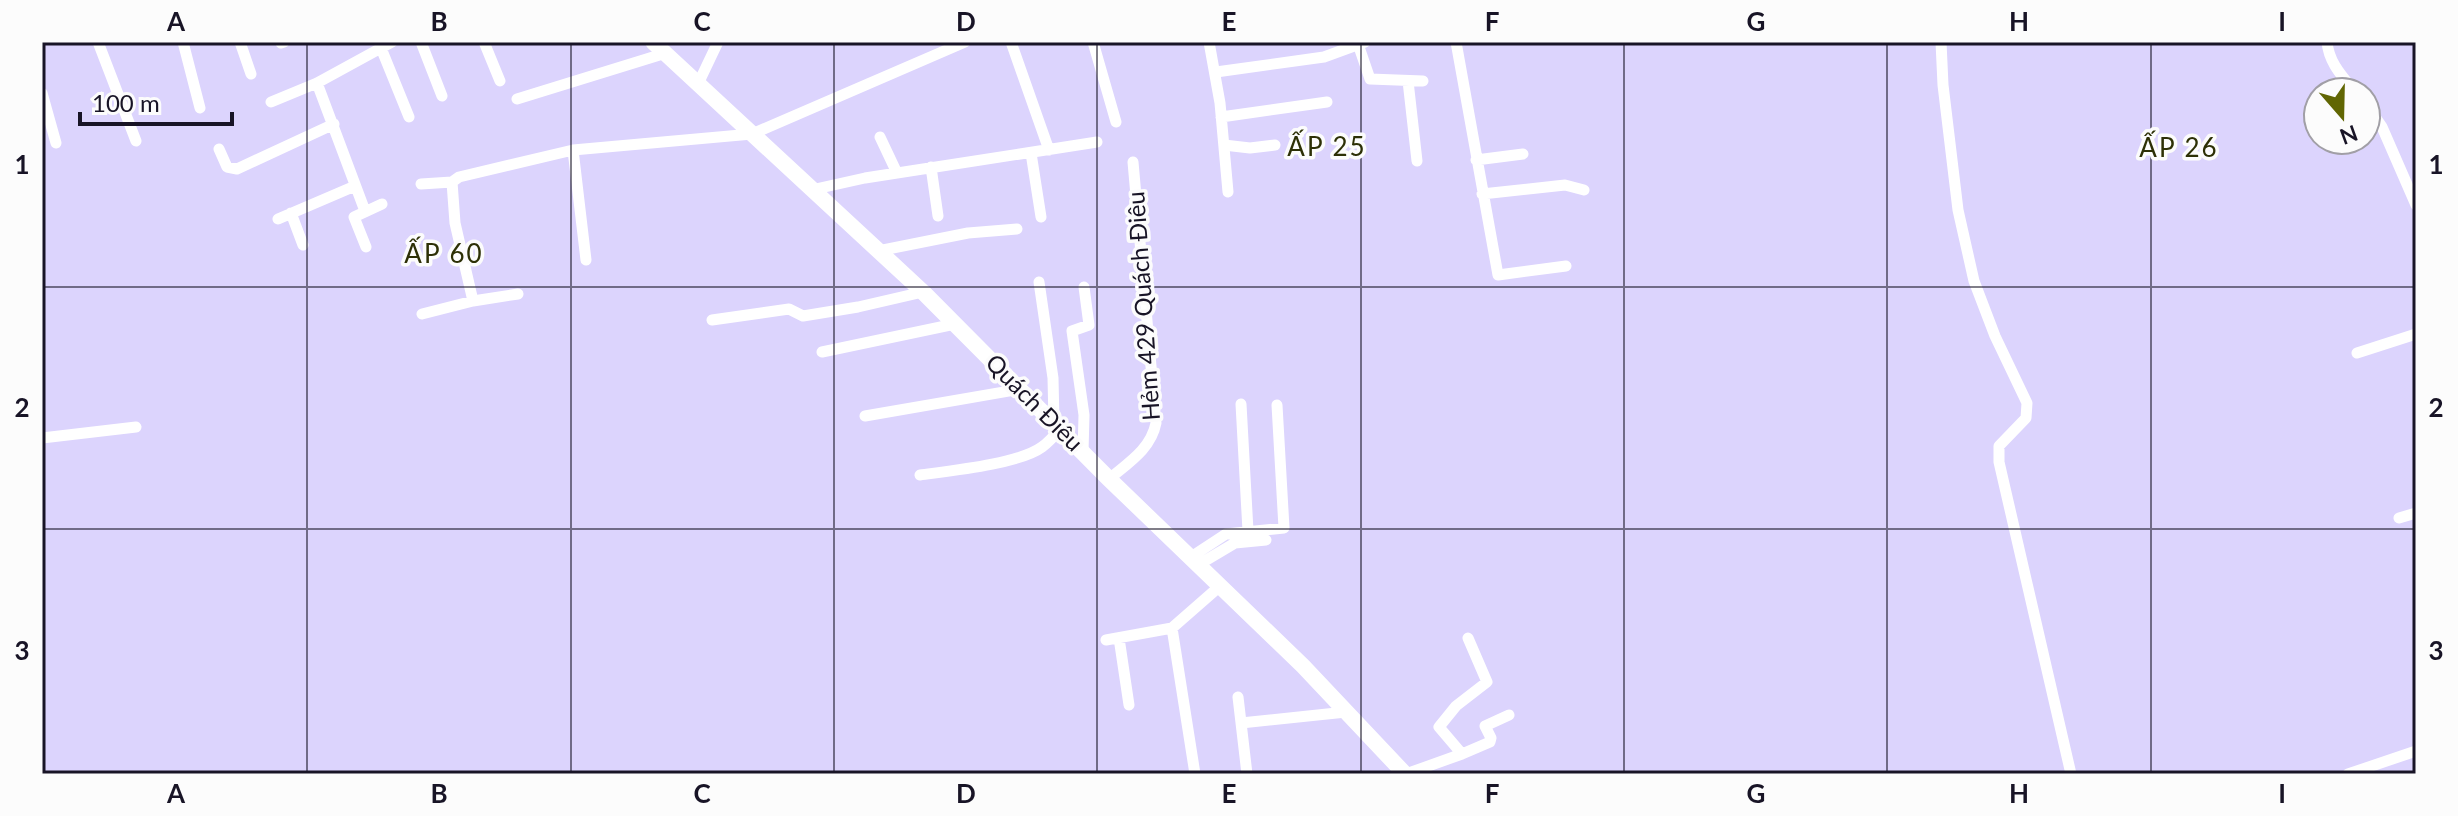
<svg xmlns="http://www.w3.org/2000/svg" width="2458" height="816" viewBox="0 0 2458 816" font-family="Lato,sans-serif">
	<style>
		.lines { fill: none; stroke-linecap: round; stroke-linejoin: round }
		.minor { stroke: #fff; stroke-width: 11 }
		.secondary { stroke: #fff; stroke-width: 16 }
		.grid { fill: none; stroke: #181426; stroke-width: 2; stroke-opacity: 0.55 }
		.labels { text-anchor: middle; stroke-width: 7; stroke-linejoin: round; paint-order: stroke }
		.street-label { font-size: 24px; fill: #181426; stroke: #fcfcfc }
		.neighbourhood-label { font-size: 26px; letter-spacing: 2px; fill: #2d3006; stroke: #fcfcfc }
		.neatline { fill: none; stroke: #181426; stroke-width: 3 }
		.grid-label { font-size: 26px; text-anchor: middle; font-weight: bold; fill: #181426 }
	</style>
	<rect width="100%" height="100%" fill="#dcd4fd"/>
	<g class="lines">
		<path class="minor" d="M98,42L136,141
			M183,42L200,108
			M240,42L251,74
			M421,42L442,96
			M484,42L500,81
			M1011,42L1049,150
			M1093,42L1116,122
			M1209,42L1220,103L1228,192
			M1456,42L1498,275L1566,266
			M1941,42L1943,85L1958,210L1974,281L1995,336L2027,403L2026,418L1999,446V462L2071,774
			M2327,42C2329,63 2342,76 2355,92
			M281,43L284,42
			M1358,44L1370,79L1423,81
			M381,48L409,117
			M1216,72L1324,57L1365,42
			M1408,81L1417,161
			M317,83L365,211
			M698,84L718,42
			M42,93L56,143
			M517,99L666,53
			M271,102L317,83L392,42
			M2366,104L2382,127L2416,205
			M1221,117L1327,102
			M880,137L897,173
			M1224,145L1250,148L1275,145
			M219,149L227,167L237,169L334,124
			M573,150L586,260
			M1031,153L1041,217
			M1476,160L1523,154
			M931,167L938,216
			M421,184L452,182
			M811,190L865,178L1097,142
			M1482,194L1565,185L1584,190
			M291,213L303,245
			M278,219L355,186
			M366,247L354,217L382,204
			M878,251L968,233L1017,229
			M1039,282L1053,378L1054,422
			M473,301L455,223L452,182L459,177L573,150L752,134L965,42
			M422,314L473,301L518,294
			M712,320L789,309L803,316L858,307L923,292
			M822,352L955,324
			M2357,353L2416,334
			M1241,404L1248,531
			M865,416L1021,389
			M42,438L136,427
			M1083,452L1084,415L1072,331L1089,325L1084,287
			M920,475C949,471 1019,464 1042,447C1049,442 1055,435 1060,429
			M1109,479C1128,463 1151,449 1156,423L1133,162
			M2399,518L2416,513
			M1191,557L1226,534L1284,528L1277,405
			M1198,565L1235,543L1266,540
			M1172,628L1195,774
			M1119,638L1129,705
			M1106,640L1172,628L1220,586
			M1238,697L1247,774
			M1241,723L1346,712
			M1462,754L1490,742L1491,738L1485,726L1509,715
			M1406,774L1462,754L1439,727L1456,706L1487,682L1468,638
			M2348,774L2416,751"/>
		<path class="secondary" d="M653,42L923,292L1109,479L1303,666L1405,774"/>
	</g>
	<path class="grid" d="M307,42V774M571,42V774M834,42V774M1097,42V774M1361,42V774M1624,42V774M1887,42V774M2151,42V774M42,287H2416M42,529H2416"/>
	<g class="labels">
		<g class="street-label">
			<text transform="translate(1144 306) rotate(-94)" y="8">Hẻm 429 Quách Điêu</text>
			<text transform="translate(1034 403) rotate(45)" y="8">Quách Điêu</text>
		</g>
		<g class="neighbourhood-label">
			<text x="1327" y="156">ẤP 25</text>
			<text x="2179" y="157">ẤP 26</text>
			<text x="444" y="263">ẤP 60</text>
		</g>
	</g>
	<rect width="2458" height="816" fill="none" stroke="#fcfcfc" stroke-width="88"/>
	<g transform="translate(2342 116) rotate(160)"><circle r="38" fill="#fcfcfc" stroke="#a19fa6" stroke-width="2"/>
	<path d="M0-6L14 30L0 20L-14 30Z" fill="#616603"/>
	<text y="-12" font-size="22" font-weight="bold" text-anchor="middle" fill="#181426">N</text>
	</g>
	<path d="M80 112v12h152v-12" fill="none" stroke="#181426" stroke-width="4"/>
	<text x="92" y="112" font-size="24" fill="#181426" stroke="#fcfcfc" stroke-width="6" paint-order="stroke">100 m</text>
	<rect x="44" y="44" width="2370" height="728" class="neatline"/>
	<g class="grid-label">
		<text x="176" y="31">A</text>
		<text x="439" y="31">B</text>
		<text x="702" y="31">C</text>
		<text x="966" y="31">D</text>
		<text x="1229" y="31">E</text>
		<text x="1492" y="31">F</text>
		<text x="1756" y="31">G</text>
		<text x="2019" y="31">H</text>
		<text x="2282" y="31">I</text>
		<text x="22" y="174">1</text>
		<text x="2436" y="174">1</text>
		<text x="22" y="417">2</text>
		<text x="2436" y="417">2</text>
		<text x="22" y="660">3</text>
		<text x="2436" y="660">3</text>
		<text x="176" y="803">A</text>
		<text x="439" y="803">B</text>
		<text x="702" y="803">C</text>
		<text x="966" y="803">D</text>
		<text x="1229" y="803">E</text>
		<text x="1492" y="803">F</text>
		<text x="1756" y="803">G</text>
		<text x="2019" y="803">H</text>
		<text x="2282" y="803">I</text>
	</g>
</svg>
